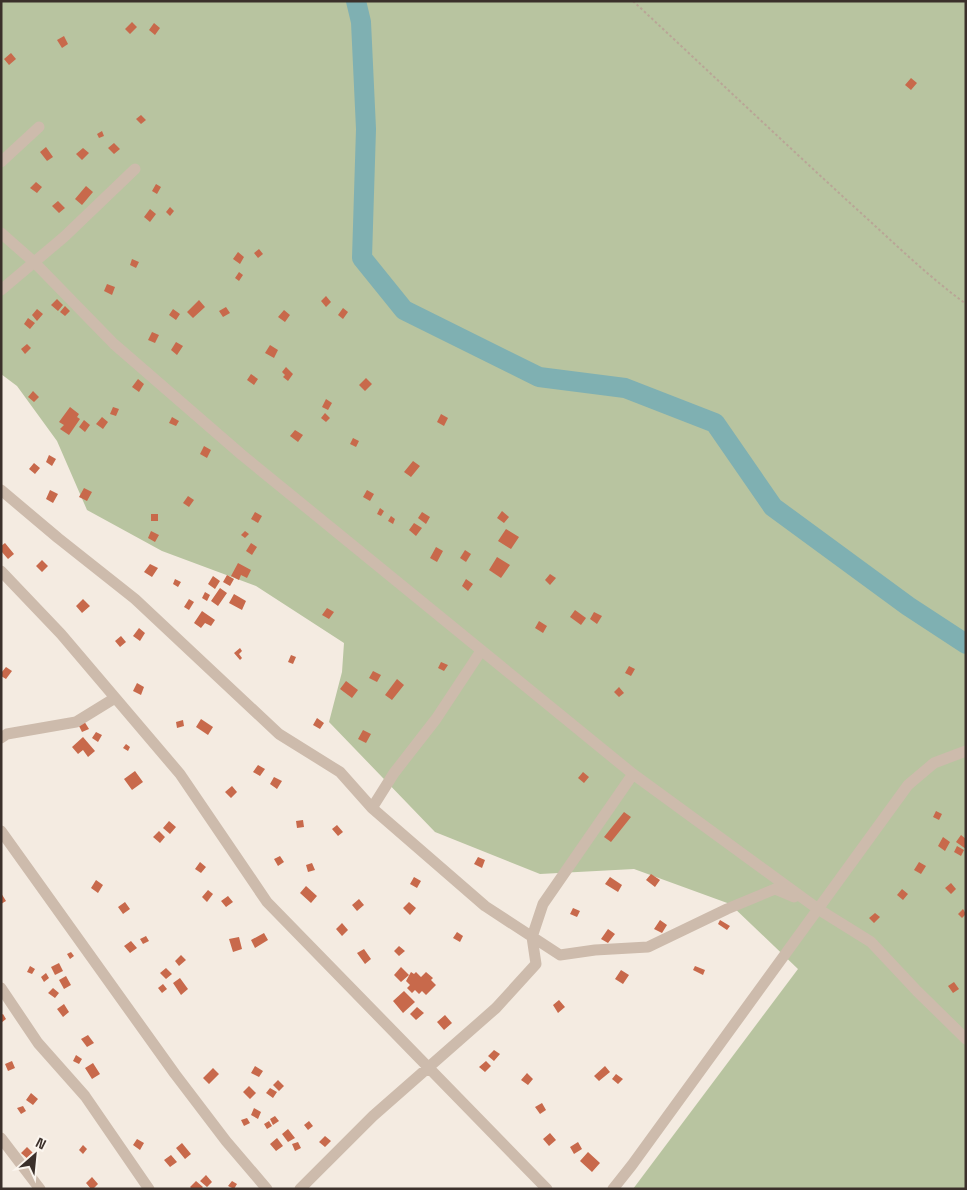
<svg xmlns="http://www.w3.org/2000/svg" width="967" height="1190" viewBox="0 0 967 1190" font-family="'Space Grotesk',sans-serif">
	<style>
		.green { fill: #b8c4a0 }
		.lines { fill: none; stroke-linecap: round; stroke-linejoin: round }
		.river { stroke: #7fb0b2; stroke-width: 20 }
		.building { fill: #c8694b }
		.path { stroke: #b9a596; stroke-width: 2; stroke-dasharray: 2.5 2.5; stroke-linecap: butt }
		.minor { stroke: #cdbbac; stroke-width: 11 }
	</style>
	<rect width="100%" height="100%" fill="#f4ebe1"/>
	<path class="green" d="M1,1H966V1189H633L798,969L730,904L634,869L540,874L435,832L329,722L342,672L344,643L256,586L162,551L87,510L57,441L17,386L1,374Z"/>
	<g class="lines">
		<path class="river" d="M356,1L361,22L366,129L362,258L404,310L539,377L625,388L715,423L773,507L908,606L966,644"/>
	</g>
	<path class="building" d="M132,22L137,27L130,34L125,29Z
		M154,23L160,28L155,35L149,30Z
		M64,36L68,44L62,48L57,40Z
		M11,53L16,59L9,65L4,59Z
		M911,78L917,83L911,90L905,85Z
		M141,115L146,120L141,124L136,119Z
		M102,131L104,136L99,138L97,134Z
		M114,143L120,149L114,154L108,148Z
		M46,147L53,157L47,161L40,152Z
		M83,148L89,153L82,160L76,154Z
		M36,182L42,187L37,193L30,188Z
		M156,184L161,187L157,194L152,191Z
		M86,186L93,192L82,205L75,199Z
		M58,201L65,208L59,213L52,206Z
		M170,207L174,211L170,216L166,212Z
		M150,209L156,214L150,222L144,217Z
		M259,249L263,254L258,258L254,253Z
		M238,252L244,257L240,264L233,259Z
		M132,259L139,262L136,268L130,265Z
		M239,272L243,275L239,281L235,278Z
		M107,284L115,287L112,295L104,291Z
		M326,296L331,302L326,307L321,301Z
		M57,299L63,305L58,311L51,305Z
		M199,300L205,307L193,318L187,312Z
		M65,306L70,311L65,316L60,312Z
		M226,307L230,313L223,317L219,311Z
		M343,308L348,312L343,319L338,315Z
		M37,309L43,314L37,321L32,315Z
		M173,309L180,314L176,320L169,315Z
		M284,310L290,315L285,322L278,317Z
		M28,318L35,323L30,329L24,324Z
		M152,332L159,335L155,343L148,340Z
		M176,342L183,346L177,355L171,350Z
		M27,344L31,348L25,354L21,349Z
		M270,345L278,350L274,358L265,353Z
		M286,367L293,374L288,381L283,377L285,375L282,372Z
		M251,374L258,379L254,385L247,380Z
		M366,378L372,384L365,391L359,385Z
		M138,379L144,384L139,392L132,387Z
		M33,391L39,397L34,402L28,397Z
		M326,399L332,403L328,410L322,407Z
		M70,407L79,414L77,417L80,419L69,435L60,429L64,425L59,422Z
		M113,407L119,409L116,416L110,414Z
		M325,413L330,418L326,422L321,418Z
		M441,414L448,418L444,426L437,422Z
		M102,417L108,422L103,429L96,424Z
		M172,417L179,421L176,426L169,423Z
		M84,420L90,425L85,432L79,427Z
		M295,430L303,435L298,442L290,436Z
		M353,438L359,441L356,447L350,444Z
		M204,446L211,450L207,458L200,454Z
		M49,455L56,459L52,466L46,462Z
		M413,461L420,466L411,477L404,472Z
		M34,463L40,468L35,474L29,469Z
		M84,488L92,492L87,501L79,497Z
		M50,490L58,494L53,503L46,499Z
		M367,490L374,494L370,501L363,497Z
		M188,496L194,500L189,507L183,503Z
		M380,508L384,511L381,516L377,514Z
		M502,511L509,517L504,523L497,518Z
		M255,512L262,516L258,523L251,519Z
		M422,512L430,517L426,524L418,518Z
		M151,514H158V521H151Z
		M391,516L395,519L393,524L388,521Z
		M414,523L422,528L416,536L409,530Z
		M506,529L519,537L511,549L498,541Z
		M151,531L159,535L155,542L148,538Z
		M245,531L249,534L245,538L241,535Z
		M5,543L14,554L8,559L1,551V546Z
		M251,543L257,547L252,555L246,551Z
		M436,547L443,551L437,562L430,558Z
		M465,550L471,554L466,562L460,558Z
		M497,557L510,565L501,578L489,570Z
		M42,560L48,566L42,572L36,566Z
		M238,563L251,570L247,578L241,575L239,580L231,576Z
		M150,564L158,568L152,577L144,572Z
		M550,574L556,578L550,585L545,580Z
		M227,575L234,579L230,586L223,582Z
		M213,576L220,581L215,589L208,584Z
		M175,579L181,582L178,587L173,584Z
		M466,579L473,584L468,591L462,586Z
		M220,588L227,593L218,606L211,601Z
		M205,592L210,595L207,601L202,598Z
		M234,594L246,601L242,610L229,603Z
		M83,599L90,606L82,613L76,606Z
		M189,599L194,602L189,610L184,607Z
		M327,608L334,612L329,619L322,615Z
		M575,610L586,618L581,625L570,617Z
		M202,611L215,620L211,626L205,623L201,628L194,623Z
		M594,612L602,616L597,624L590,619Z
		M539,621L547,626L543,633L535,628Z
		M139,628L145,633L140,641L133,636Z
		M121,636L126,642L120,647L115,641Z
		M240,648L242,651L239,654L242,658L240,660L234,653Z
		M291,655L296,657L293,664L288,662Z
		M441,662L448,665L444,671L438,668Z
		M629,666L635,669L631,676L625,673Z
		M6,667L12,671L6,679L1,676V673Z
		M373,671L381,675L377,682L369,678Z
		M397,679L404,685L392,700L385,695Z
		M346,681L358,690L352,698L340,689Z
		M137,683L144,687L141,695L133,691Z
		M619,687L624,693L619,697L614,692Z
		M317,718L324,723L320,729L313,725Z
		M201,719L213,727L208,735L196,727Z
		M183,720L184,726L177,728L176,722Z
		M84,721L89,729L82,732L78,724Z
		M363,730L371,734L366,743L358,739Z
		M96,732L102,735L98,742L92,738Z
		M83,737L95,751L88,757L83,750L78,754L72,747Z
		M126,744L130,747L128,751L123,748Z
		M258,765L265,769L260,776L253,772Z
		M135,771L143,782L132,790L124,779Z
		M583,772L589,777L584,783L578,778Z
		M274,777L282,781L277,789L270,784Z
		M232,786L237,792L231,798L225,792Z
		M936,811L942,814L939,820L933,817Z
		M624,812L631,817L611,842L604,837Z
		M303,820L304,827L297,828L296,821Z
		M169,821L176,827L170,834L163,828Z
		M337,825L343,832L338,836L332,829Z
		M159,831L165,837L160,843L153,837Z
		M961,835L966,839V849L956,842Z
		M943,837L950,842L945,851L938,846Z
		M957,846L964,850L961,856L954,852Z
		M280,856L284,862L278,866L274,859Z
		M478,857L485,860L482,868L474,864Z
		M200,862L206,867L201,873L195,869Z
		M919,862L926,866L921,874L914,870Z
		M312,863L315,870L308,872L306,865Z
		M651,874L660,880L655,887L646,880Z
		M414,877L421,881L417,888L410,884Z
		M610,877L622,885L618,892L605,884Z
		M96,880L103,885L98,893L91,888Z
		M951,883L956,889L951,894L945,888Z
		M306,886L317,896L311,903L300,893Z
		M902,889L908,894L903,900L897,895Z
		M208,890L213,894L207,902L202,897Z
		M1,893L6,901L1,904Z
		M228,896L233,902L226,907L221,901Z
		M359,899L364,905L357,911L352,905Z
		M125,902L130,909L123,914L118,907Z
		M409,902L416,908L410,915L403,908Z
		M573,908L580,911L577,917L570,914Z
		M963,909L966,914L962,918L958,914Z
		M875,913L880,917L874,923L869,918Z
		M660,920L667,925L662,933L654,929Z
		M720,920L730,926L727,930L718,924Z
		M342,923L348,930L342,936L336,929Z
		M608,929L615,934L608,943L601,939Z
		M457,932L463,936L460,942L453,938Z
		M264,933L268,940L255,948L251,940Z
		M146,936L149,941L143,944L140,939Z
		M239,937L242,949L233,952L229,939Z
		M131,941L137,948L130,953L124,946Z
		M399,946L405,951L399,956L394,951Z
		M364,949L371,959L365,964L357,953Z
		M71,952L74,956L70,959L67,954Z
		M181,955L186,960L179,966L175,961Z
		M59,963L63,971L55,975L51,967Z
		M30,966L35,969L32,974L27,972Z
		M695,966L705,970L703,975L693,970Z
		M401,967L409,975L401,982L394,975Z
		M166,968L172,974L166,979L160,973Z
		M621,970L629,975L623,984L615,979Z
		M411,972L414,974L416,972L421,977L426,972L433,978L431,980L436,985L426,995L422,991L419,994L415,990L412,993L407,988L410,985L406,981Z
		M46,973L49,978L44,982L41,977Z
		M66,976L71,985L64,989L59,980Z
		M180,978L188,989L181,995L173,983Z
		M954,982L959,989L953,993L948,986Z
		M163,984L167,989L162,993L158,988Z
		M53,988L59,993L55,998L48,993Z
		M404,991L415,1002L403,1013L393,1001Z
		M559,1000L565,1007L558,1013L553,1005Z
		M64,1004L69,1012L63,1017L57,1009Z
		M417,1007L424,1013L416,1020L410,1014Z
		M3,1014L6,1019L1,1023V1015Z
		M445,1015L452,1023L444,1030L437,1022Z
		M88,1035L94,1043L87,1047L81,1039Z
		M494,1050L500,1054L494,1061L488,1056Z
		M76,1055L82,1059L79,1064L73,1061Z
		M12,1061L15,1068L8,1071L5,1064Z
		M486,1061L491,1066L485,1072L479,1067Z
		M93,1063L100,1074L92,1079L85,1068Z
		M255,1066L263,1071L259,1077L251,1073Z
		M605,1066L610,1072L599,1081L594,1076Z
		M213,1068L219,1074L209,1084L203,1078Z
		M527,1073L533,1079L528,1085L521,1080Z
		M616,1074L623,1079L618,1084L612,1079Z
		M278,1080L284,1086L279,1091L273,1085Z
		M249,1086L256,1093L250,1099L243,1092Z
		M270,1088L277,1092L273,1098L266,1093Z
		M31,1093L38,1099L33,1105L26,1100Z
		M542,1103L546,1110L540,1114L535,1107Z
		M23,1106L26,1111L21,1114L17,1108Z
		M254,1108L261,1112L258,1119L251,1115Z
		M275,1116L279,1121L273,1125L270,1119Z
		M247,1118L250,1123L244,1126L241,1120Z
		M269,1121L272,1126L267,1129L264,1124Z
		M309,1121L313,1126L308,1130L304,1125Z
		M288,1129L295,1138L288,1142L282,1134Z
		M550,1133L556,1140L549,1146L543,1139Z
		M325,1136L331,1141L325,1147L319,1142Z
		M277,1138L283,1146L276,1151L270,1144Z
		M137,1139L144,1143L140,1150L133,1145Z
		M298,1142L301,1148L295,1151L292,1144Z
		M578,1142L582,1149L574,1154L570,1147Z
		M182,1143L191,1154L185,1159L176,1148Z
		M83,1145L87,1149L83,1154L79,1150Z
		M27,1147L35,1155L29,1160L21,1153Z
		M588,1152L600,1163L592,1172L580,1161Z
		M171,1155L177,1162L170,1167L164,1160Z
		M206,1175L212,1182L207,1187L200,1181Z
		M92,1177L98,1184L93,1189H91L86,1183Z
		M196,1181L203,1187L201,1189H192L190,1187Z
		M232,1181L237,1184L234,1189L228,1186Z"/>
	<g class="lines">
		<path class="path" d="M633,1C706,69 778,137 851,204C889,238 925,274 966,304"/>
		<path class="minor" d="M1,162L39,127
			M1,233L34,262L114,344L242,455L633,774L818,909L871,942L917,991L966,1039
			M1,290L64,237L135,169
			M1,490L58,538L135,599L279,734L340,772L372,808L485,906L560,955L595,950L648,947L727,909L775,889L794,897
			M1,571L61,634L180,774L267,902L547,1189
			M1,738L7,734L76,722L115,698
			M372,808L394,773L436,719L481,651
			M1,831L175,1074L226,1141L267,1189
			M1,988L38,1043L85,1096L149,1189
			M1,1138L40,1189
			M300,1189L373,1116L496,1008L536,964L532,937L543,904L633,774
			M613,1189L632,1165L908,785L934,763L966,751"/>
	</g>
	<rect width="967" height="1190" fill="none" stroke="#3b302b" stroke-width="5"/>
	<g transform="translate(35 1155) rotate(27)" stroke="#fbf5ee" stroke-width="4" paint-order="stroke">
	<path d="M0-4L9 19L0 12L-9 19Z" fill="#3b302b"/>
	<text y="-8" font-size="14" font-weight="bold" text-anchor="middle" fill="#3b302b">N</text>
	</g>
</svg>
